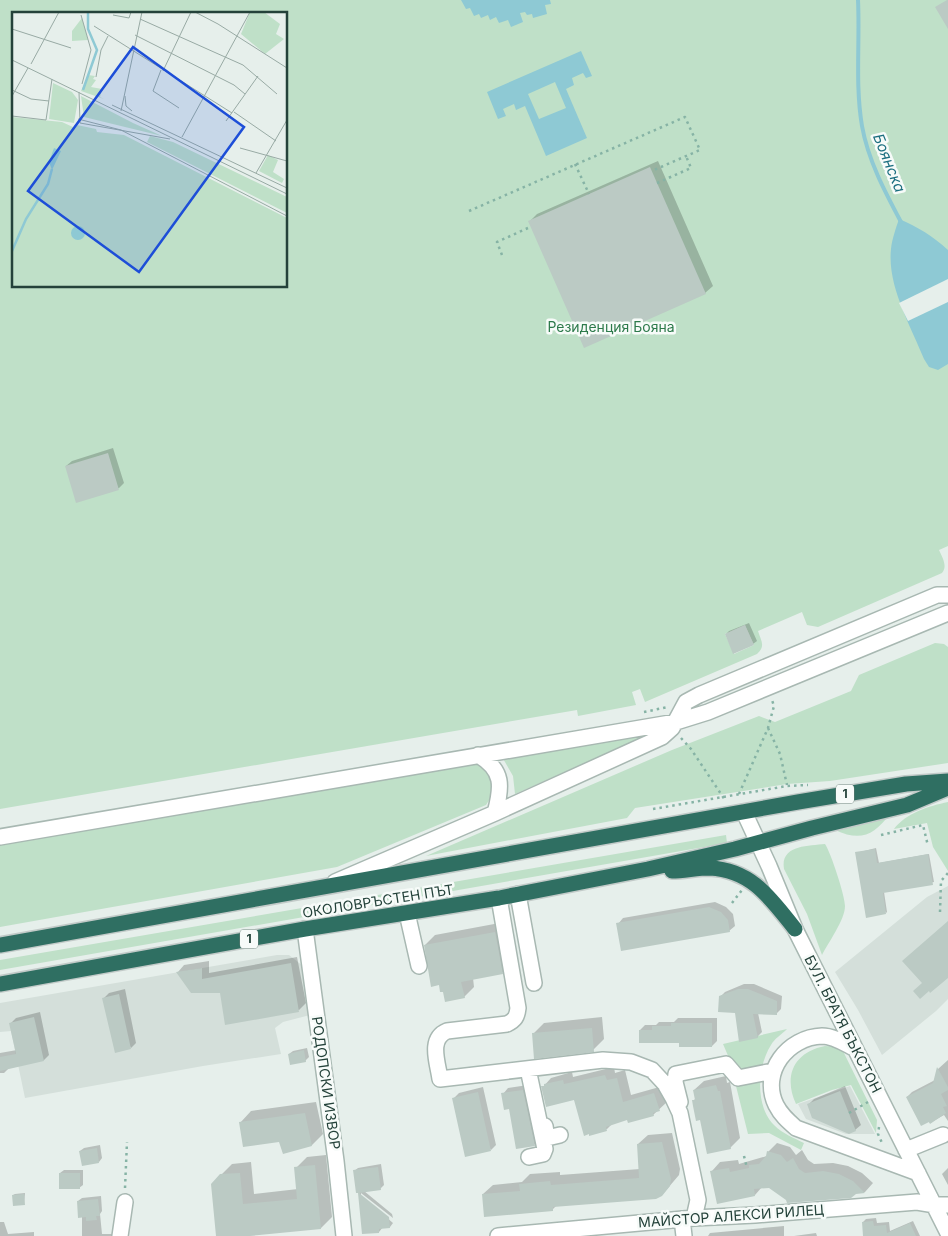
<svg xmlns="http://www.w3.org/2000/svg" width="948" height="1236" viewBox="0 0 948 1236" font-family="Inter,sans-serif">
	<style>
		.built { fill: #d4dfda }
		.green { fill: #bfe0c8; fill-rule: evenodd }
		.water { fill: #8ec9d4; fill-rule: evenodd }
		.pier { fill: #e6efeb }
		.shadow { fill: #0003 }
		.lines { fill: none; stroke-linecap: round; stroke-linejoin: round }
		.stream { stroke: #8ec9d4; stroke-width: 4 }
		.building { fill: #bbcac4 }
		.minor-casing { stroke: #a8b8b2; stroke-width: 18 }
		.highway-casing { stroke: #c2cac8; stroke-width: 18 }
		.path { stroke: #86b3a5; stroke-width: 2.5; stroke-dasharray: 2.5 4; stroke-linecap: butt }
		.minor { stroke: #fff; stroke-width: 15 }
		.highway { stroke: #2f6f62; stroke-width: 15 }
		.labels { text-anchor: middle; stroke-width: 5; stroke-linejoin: round; paint-order: stroke }
		.shield { fill: #f7fbf9; stroke: #637a73; stroke-width: 1 }
		.shield-label { font-size: 12px; font-weight: bold; fill: #24423a }
		.park-label { font-size: 14px; fill: #2d7a4b; stroke: #f7fbf9 }
		.street-label { font-size: 14px; fill: #24423a; stroke: #f7fbf9 }
		.water-label { font-size: 15px; font-style: italic; fill: #1c6f80; stroke: #f7fbf9 }
		.inset-river { fill: none; stroke: #8ec9d4; stroke-width: 2.5 }
		.inset-road { fill: none; stroke: #98aaa4; stroke-width: 1 }
		.view { fill: #1d4ed8; fill-opacity: 0.15; stroke: #1d4ed8; stroke-width: 2.5 }
		.inset-edge { fill: none; stroke: #24423a; stroke-width: 2.5 }
	</style>
	<rect width="100%" height="100%" fill="#e6efeb"/>
	<path class="built" d="M948,886V999L936,1011L882,1055L858,1010L835,972L927,897Z
		M277,955H289L303,966L310,1015L283,1022L275,1028L281,1054L203,1066L25,1098L11,1031L0,1032V1003Z
		M850,1086L875,1134H846L806,1119L798,1104Z"/>
	<path class="green" d="M0,0H948V546L939,550C942,557 948,566 942,573L818,627L807,625L802,612L758,631C761,641 766,646 757,654L645,702L640,689L632,692L636,705L578,716L577,710L0,809ZM14,14H286V286H14ZM745,625L754,645L734,654L725,634Z
		M935,643L944,644L948,647V763L830,781L787,784L635,808L627,818L426,856L672,750L759,716L775,722L851,691L859,675Z
		M660,730L515,794L513,776L501,755Z
		M481,762L491,772L493,794L486,805L337,867L0,927V841Z
		M948,802V871L933,847L927,823L894,829C906,813 929,806 948,802Z
		M890,814C874,835 861,842 835,830Z
		M726,835L727,843L0,970V960Z
		M825,844C831,853 845,896 845,906C845,920 828,943 822,955L807,914L784,869C780,845 808,846 825,844Z
		M787,1029C782,1034 774,1039 771,1045C757,1067 755,1106 774,1125C783,1134 794,1138 804,1143L801,1150L769,1133L748,1134L729,1058L723,1044Z
		M825,1046L840,1047L842,1049L877,1120L876,1133L851,1085L832,1090L796,1104C783,1076 794,1052 825,1046Z"/>
	<path class="water" d="M461,0H550L551,4L545,5L547,14L533,18L532,14L527,15L525,12L520,13L523,22L511,27L508,20L499,23L496,17L490,20L488,15L481,18L479,14L474,16L470,8L466,9Z
		M581,51L592,76L586,78L583,73L572,78L574,85L566,89L587,138L546,156L525,106L516,110L514,104L503,109L506,116L498,119L487,92ZM555,82L566,108L539,119L528,94Z
		M899,219C918,227 933,236 948,250V364L938,370L929,367L924,359C911,326 887,286 891,249C892,239 896,228 899,219Z"/>
	<path class="pier" d="M948,279V302L908,321L899,303Z"/>
	<path class="shadow" d="M658,161L713,286L705,293L530,221L537,214Z
		M113,448L124,483L119,488L77,501L66,466L72,461Z
		M749,623L757,641L753,644L726,634L729,631Z
		M876,848L879,863L929,854L934,882L884,892L887,912L886,913L856,853Z
		M715,902L726,907L733,914L735,926L729,931L618,924L623,918Z
		M505,922L512,963L502,973L473,978L474,987L464,997L444,990L425,945L435,935Z
		M297,957L306,1003L299,1010L178,972L184,965L209,961V973Z
		M744,984H754L782,996L781,1009L776,1014L758,1013L762,1032L757,1037L736,1012L720,997L725,992Z
		M125,989L136,1043L131,1048L104,998L109,993Z
		M40,1012L49,1055L44,1060L10,1067L4,1073H0V1053L17,1050L11,1023L16,1018Z
		M602,1017L604,1039L593,1050L533,1034L544,1023Z
		M678,1018H717V1041L712,1046L640,1030L645,1025H656L659,1022H674Z
		M307,1048L309,1057L305,1061L289,1054L293,1051Z
		M948,1060V1121L944,1115L930,1123L907,1097L912,1092L935,1080L938,1069Z
		M614,1067L615,1073L625,1070L631,1095L663,1086L667,1102L653,1115L628,1119L613,1123L607,1129L590,1134L574,1099L543,1087L551,1078L572,1072L573,1077Z
		M726,1076L727,1083L730,1082L740,1138L730,1148L701,1119L693,1101L696,1098L694,1090L704,1081Z
		M528,1085L540,1139L534,1145L503,1094L508,1088Z
		M845,1086L861,1125L855,1130L808,1105L814,1099Z
		M483,1087L496,1145L491,1150L454,1098L459,1093Z
		M316,1102L323,1134L312,1145L283,1152L280,1141L240,1123L251,1111Z
		M672,1133L680,1169L679,1175L662,1195L557,1205L552,1210L483,1194L493,1185L522,1182L530,1174L560,1172V1175L640,1169L638,1144L648,1135Z
		M777,1143L790,1147L796,1155L802,1150L808,1160L814,1164L833,1163L848,1166L862,1173L873,1183L865,1192L787,1199L770,1187H762L755,1195L712,1171L720,1162L738,1160L739,1164L767,1156L768,1152Z
		M100,1145L102,1158L99,1162L80,1151L84,1148Z
		M326,1155L332,1217L321,1228L237,1236H217L221,1175L232,1164L251,1162L254,1194L298,1189L296,1168L307,1157Z
		M381,1164L384,1185L380,1189L364,1191L392,1214L393,1218L361,1193V1196L393,1223L390,1227H383L379,1232L363,1233L359,1192L354,1171L358,1168Z
		M948,1168V1185L942,1174Z
		M64,1170H83V1185L79,1188L60,1173Z
		M25,1193L24,1204L13,1195L15,1194Z
		M101,1196L102,1211L100,1214L102,1234H114V1236H82V1216L78,1201L82,1198Z
		M876,1218L877,1223L889,1222L890,1231L913,1221L920,1236H864L863,1222L866,1219Z
		M0,1222H4L8,1234L34,1232V1236H0Z
		M784,1226V1236H708L710,1233Z
		M816,1233L817,1236H794Z"/>
	<g class="lines">
		<path class="stream" d="M858,0C860,42 855,85 862,126C868,160 885,192 901,222"/>
	</g>
	<path class="building" d="M947,0H948V29L935,7Z
		M650,167L706,294L584,348L528,221Z
		M108,453L119,490L76,503L65,466Z
		M745,625L754,645L733,654L725,634Z
		M875,849L877,863L928,854L933,885L883,893L886,914L866,918L855,852Z
		M709,907L721,912L728,920L730,932L621,951L616,923Z
		M948,921V978L930,993L929,991L920,999L913,991L922,983L902,961Z
		M495,932L503,974L461,982L465,998L445,1002L443,992H440L439,985L431,987L424,945Z
		M291,963L299,1012L225,1025L220,993H191L176,972L202,968V979Z
		M738,989H748L777,1001V1015L753,1014L758,1038L739,1042L735,1013L718,1012L719,996Z
		M119,994L131,1049L115,1053L102,998Z
		M34,1017L44,1061L0,1071V1057L16,1054L9,1023Z
		M671,1023H712V1047H679V1043H639V1030H652V1026H671Z
		M592,1028L594,1052L534,1059L532,1033Z
		M304,1050L306,1062L290,1065L288,1054Z
		M937,1067L948,1087V1090L941,1094L947,1106L943,1107L946,1113L930,1124L929,1122L921,1126L906,1097L933,1083Z
		M605,1075L607,1080L617,1078L623,1102L654,1093L660,1111L653,1113L654,1116L628,1123L627,1120L606,1127L607,1131L589,1136V1134L584,1136L574,1100L546,1107L541,1086H544V1084L563,1080L564,1084Z
		M716,1085L718,1091H720L731,1149L707,1154L700,1120L696,1121L693,1106L692,1100H695L693,1090Z
		M523,1090L535,1146L516,1149L509,1109L504,1110L501,1093Z
		M840,1091L856,1131L849,1134L812,1118L807,1104Z
		M478,1092L491,1151L465,1157L452,1098Z
		M305,1113L312,1146L283,1154L279,1142L243,1147L239,1122Z
		M662,1142L671,1179L670,1186L662,1196L656,1199L553,1207V1211L484,1217L482,1194L520,1191L519,1184L550,1181L551,1185L639,1178L637,1144Z
		M97,1148L99,1163L82,1166L79,1151Z
		M767,1151L781,1155L787,1162L793,1158L799,1169L805,1173L823,1171L839,1174L853,1181L865,1193L856,1194L851,1198L787,1203L786,1200L769,1188L754,1189L755,1196L717,1204L710,1171L729,1168L730,1172L749,1168V1165L759,1164L766,1156Z
		M315,1165L321,1229L250,1236H216L211,1184L220,1174L240,1173L243,1204L297,1199L294,1167Z
		M378,1167L381,1190L359,1193L389,1217L390,1228L379,1229V1233L362,1234L358,1193H356L353,1170Z
		M59,1173H80V1189H59Z
		M24,1194L25,1205L13,1206L12,1195Z
		M98,1199L100,1216H96L97,1220L86,1221V1217L78,1218L77,1201Z
		M873,1221L874,1226L886,1225L887,1233L910,1223L916,1236H863L862,1222Z"/>
	<g class="lines">
		<g class="minor-casing">
			<path id="minor" d="M478,755C504,770 502,787 495,813
				M744,812L769,866L795,929L948,1233
				M0,837L676,722L708,712L948,613
				M335,882L495,813L662,737L672,728L686,702L699,695L937,595H948
				M518,894L534,983
				M499,898L518,1008C517,1017 515,1020 507,1024L447,1031C428,1039 438,1063 440,1079L603,1060L631,1062L652,1070L665,1084L673,1098L680,1113L698,1200L694,1218
				M407,913L419,966
				M305,929L336,1161L344,1236
				M854,1048C844,1043 833,1036 822,1036C788,1037 760,1072 776,1105C781,1115 788,1121 796,1128L918,1173
				M528,1069L545,1149L543,1154L529,1157
				M680,1102L675,1082L676,1074L726,1064L738,1078L773,1071
				M545,1126L547,1138L560,1135
				M906,1150L943,1135
				M682,1219L684,1236
				M120,1236L125,1202
				M498,1236L694,1218L755,1215L917,1202L935,1205H948"/>
		</g>
		<g class="highway-casing">
			<path id="highway" d="M672,871C684,871 697,868 710,868C752,870 771,899 795,929
				M0,945L798,802L906,784L948,781
				M0,984L305,929L499,898L648,869L735,849L812,828L907,805L948,788"/>
		</g>
		<path class="path" d="M575,164L589,194
			M657,183L691,168L686,156
			M469,211L685,117L700,150L654,170
			M502,255L497,242L528,228
			M638,325L641,330
			M644,712L668,707
			M768,728L780,754L787,785
			M681,738L691,749L725,800
			M739,794L768,728L774,706L772,700
			M653,809L787,786L808,785
			M881,835L923,825L928,846
			M732,903L742,890
			M940,912L941,881L948,873
			M849,1113L868,1102
			M879,1127L878,1134L883,1145
			M744,1156L747,1168
			M125,1188L127,1142"/>
		<use href="#minor" class="minor"/>
		<use href="#highway" class="highway"/>
	</g>
	<g class="labels">
		<g class="shield">
			<rect x="836" y="784.5" width="18" height="19" rx="4"/>
			<rect x="240" y="929.5" width="18" height="19" rx="4"/>
		</g>
		<g class="shield-label">
			<text x="845" y="798">1</text>
			<text x="249" y="943">1</text>
		</g>
		<g class="park-label">
			<text x="611" y="332">Резиденция Бояна</text>
		</g>
		<g class="street-label">
			<text transform="translate(378 901) rotate(-9)" y="5">ОКОЛОВРЪСТЕН ПЪТ</text>
			<text transform="translate(843 1024) rotate(63)" y="5">БУЛ. БРАТЯ БЪКСТОН</text>
			<text transform="translate(326 1083) rotate(82)" y="5">РОДОПСКИ ИЗВОР</text>
			<text transform="translate(731 1216) rotate(-4)" y="5">МАЙСТОР АЛЕКСИ РИЛЕЦ</text>
		</g>
		<g class="water-label">
			<text transform="translate(889 163) rotate(68)" y="5">Боянска</text>
		</g>
	</g>
	<g transform="translate(12 12)">
		<rect width="275" height="275" fill="#e6efeb"/>
		<path d="M238,0H252L268,12L264,22L272,27L253,42L229,22ZM70,6L76,28L60,29V19ZM76,63L83,64L81,67L84,68L79,75L90,77L88,85L92,87L69,79ZM41,71L60,80L66,88L62,111L37,107ZM69,84L121,111L150,124L72,105ZM0,105L50,110L63,116L65,113L84,117L85,120L112,123L275,206V275H0ZM138,124L161,130L275,185V201L135,130ZM256,143L266,148L261,160L272,167L270,171L247,159Z" fill="#bfe0c8"/>
		<path d="M42,136L49,139L40,158L37,150ZM59 221a7 7 0 1 1 14 0a7 7 0 1 1-14 0Z" fill="#8ec9d4"/>
		<path class="inset-river" d="M71,78L85,38L76,17V0M0,239L14,207L36,172L40,157"/>
		<path class="inset-road" d="M183,0L206,12L275,56M69,3L79,38L70,72M101,3L117,6L119,0M128,7L231,53L265,82M82,14L220,101M0,17L59,36M123,23L222,73L233,82M0,48L275,182M19,52L47,0M149,58L141,79L167,96M151,59L179,0M84,65L89,38L96,24M0,78L19,87L37,89M67,80L68,111L158,127M0,84L16,56M113,84L114,94L120,99M100,93L275,176M109,99L130,0M222,100L264,129M0,104L34,108L40,67M66,107L109,118L275,204M214,109L246,64M170,125L238,0M228,136L275,149M244,161L275,108"/>
		<path class="view" d="M121,35L232,115L127,260L16,179Z"/>
		<rect width="275" height="275" class="inset-edge"/>
	</g>
</svg>
